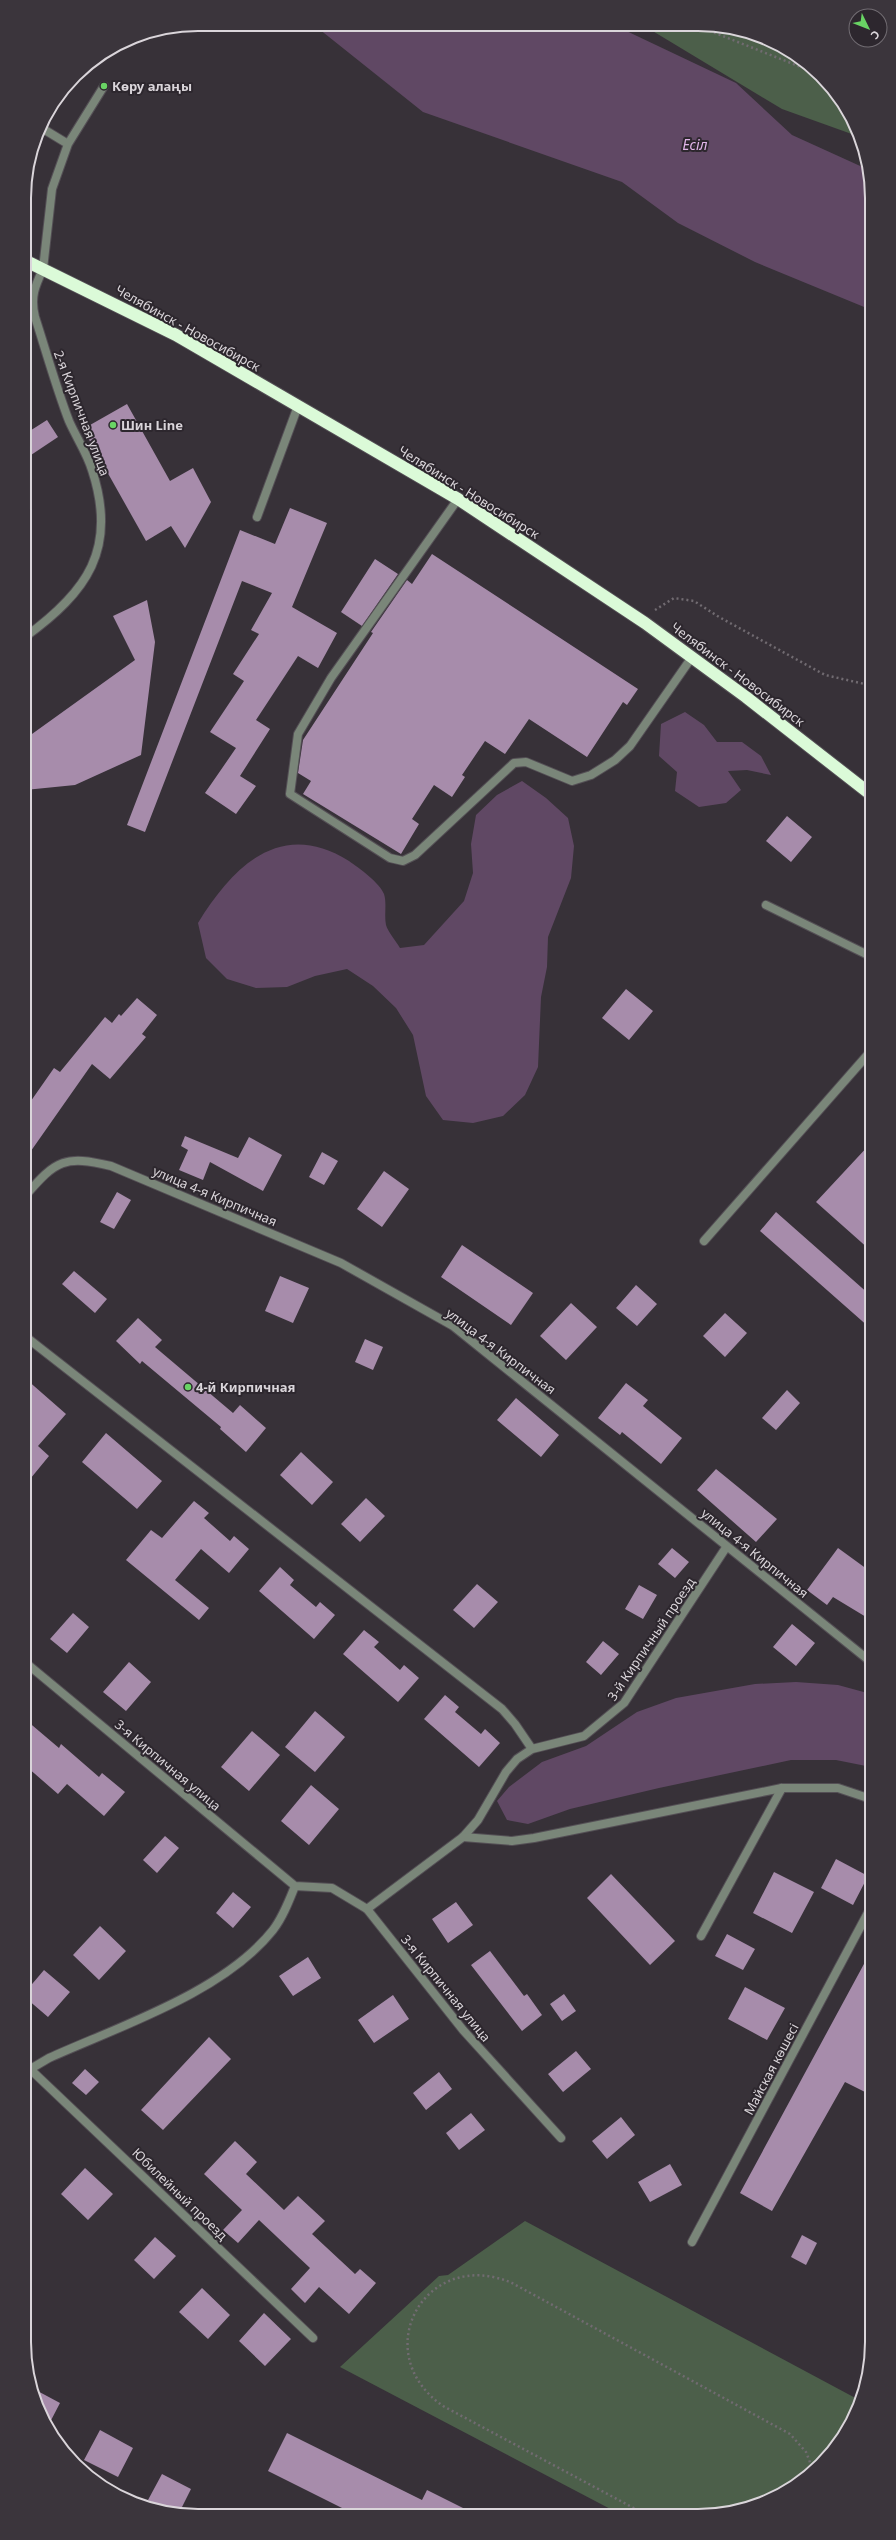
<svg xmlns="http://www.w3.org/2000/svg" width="896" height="2540" viewBox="0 0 896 2540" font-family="'Noto Sans',sans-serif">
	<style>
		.green { fill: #4c5f4a }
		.water { fill: #604864 }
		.building { fill: #a78cab }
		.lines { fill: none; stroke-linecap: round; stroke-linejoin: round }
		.lane-casing { stroke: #544f55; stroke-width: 10 }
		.street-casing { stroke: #544f55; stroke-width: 10 }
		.highway-casing { stroke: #544f55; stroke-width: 14 }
		.path { stroke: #716b71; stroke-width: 2.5; stroke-dasharray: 2 3; stroke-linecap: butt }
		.lane { stroke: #7a8679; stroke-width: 8 }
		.street { stroke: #7a8679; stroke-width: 8 }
		.highway { stroke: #dbfad8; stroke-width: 12 }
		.poi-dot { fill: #69d464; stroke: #2d272e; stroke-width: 1.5 }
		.labels { text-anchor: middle; stroke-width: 4; stroke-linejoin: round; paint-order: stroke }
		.poi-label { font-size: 13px; font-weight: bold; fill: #dad5da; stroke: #2d272e; text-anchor: start }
		.street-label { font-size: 13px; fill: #dad5da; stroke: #2d272e }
		.water-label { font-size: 14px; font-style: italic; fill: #e0b4e8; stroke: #2d272e }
		.rim { fill: none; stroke: #dad5da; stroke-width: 2 }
	</style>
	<rect width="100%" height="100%" fill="#373138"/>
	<path class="green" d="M646,27H732L785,47L821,75L854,121L860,137L782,109Z
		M525,2221L861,2401L859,2409L829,2457L785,2493L732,2513H618L340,2367L439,2276L448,2275Z"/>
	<path class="water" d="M314,25L618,27L736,83L792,135L869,170V309L755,262L678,223L622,182L423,112Z
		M685,712L704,725L717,742H742L761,756L771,775L747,770L728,771L741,790L726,803L699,807L675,791L677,772L659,756L661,724Z
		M522,781L546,798L568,818L574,846L571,878L548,937L547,967L541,997L538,1067L525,1095L503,1116L473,1123L443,1120L426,1096L413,1035L396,1008L373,986L347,969L315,976L287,987L256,988L227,979L206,958L198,923C233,866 281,818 349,861C359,868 380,883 384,894C387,903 384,915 386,925C388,932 396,941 400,948L424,945L464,901L473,873L471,844L476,815L497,795Z
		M796,1682L838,1685L871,1694V1767L836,1760H791L659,1788L570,1809L528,1824L507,1820L497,1801L509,1787L542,1762L586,1746L637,1712L676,1698L755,1684Z"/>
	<path class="building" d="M127,404L170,481L193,468L211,502L185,548L171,526L146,541L83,429Z
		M47,420L58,437L25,459V434Z
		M290,508L327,523L292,607L337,633L318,668L298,656L256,720L270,729L240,776L256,786L236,814L205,793L236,748L210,732L244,681L233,674L259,634L251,630L272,593L242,581L145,832L127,825L240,530L275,544Z
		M432,554L638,689L627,705L623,702L587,757L529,719L505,754L485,741L462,775L465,777L452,797L434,785L412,819L419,824L401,854L303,794L311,781L298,773L303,740L373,633L371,632L407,580L412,584Z
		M375,559L398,574L362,626L341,612Z
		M147,600L155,642L141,755L75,785L25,790V739L135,660L113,616Z
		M787,816L812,837L791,862L766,841Z
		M626,989L653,1011L629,1040L602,1018Z
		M137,998L157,1015L142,1034L146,1037L110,1079L92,1064L26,1158V1108L54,1068L60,1072L105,1017L112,1023L119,1014L121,1016Z
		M185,1136L238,1158L249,1137L282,1155L263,1191L210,1162L203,1180L179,1170L188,1150L181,1146Z
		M870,1144V1250L816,1202Z
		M322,1152L338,1161L324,1185L309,1177Z
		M384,1171L409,1189L382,1227L357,1209Z
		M117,1192L131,1200L114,1229L100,1222Z
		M776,1212L870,1295V1328L760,1231Z
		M462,1245L533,1293L511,1325L441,1277Z
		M74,1271L107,1299L95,1313L62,1284Z
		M280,1276L309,1288L293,1323L265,1311Z
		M636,1285L657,1304L637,1326L616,1308Z
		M571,1303L597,1327L566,1360L540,1336Z
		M725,1313L747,1333L725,1357L703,1336Z
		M138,1318L162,1340L155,1347L233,1413L240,1405L266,1428L246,1452L220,1429L221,1427L142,1361L140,1364L116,1341Z
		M365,1339L383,1347L373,1370L355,1362Z
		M26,1379L66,1414L38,1446L49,1456L26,1484Z
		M626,1383L648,1400L643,1406L682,1438L661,1464L622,1432L620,1435L598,1418Z
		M787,1390L800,1403L776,1430L762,1418Z
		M516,1398L559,1435L541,1457L497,1420Z
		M106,1433L162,1481L137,1509L82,1462Z
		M301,1452L333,1482L312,1505L280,1475Z
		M716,1469L777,1519L756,1542L697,1490Z
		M366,1498L385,1516L360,1542L341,1524Z
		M194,1501L209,1513L204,1518L230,1541L234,1536L249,1549L229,1573L201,1549L175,1580L209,1608L199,1620L126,1560L151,1530L162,1538Z
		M672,1548L689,1562L675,1578L658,1564Z
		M838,1548L871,1572V1620L833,1597L827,1605L807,1590Z
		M280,1567L294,1580L290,1585L316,1607L320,1602L335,1615L314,1639L259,1591Z
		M477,1584L498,1602L474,1628L453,1610Z
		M639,1585L657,1595L643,1619L625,1609Z
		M73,1613L89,1627L67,1653L50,1639Z
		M792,1624L815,1643L796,1666L773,1647Z
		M364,1630L379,1642L374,1647L400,1670L404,1665L419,1678L398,1702L343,1654Z
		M603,1641L619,1654L601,1675L586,1662Z
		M129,1662L151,1682L126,1711L103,1692Z
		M445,1695L459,1707L455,1712L481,1734L485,1729L500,1743L479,1767L424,1719Z
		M315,1711L345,1737L315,1772L285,1747Z
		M26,1720L59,1748L61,1744L99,1777L102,1773L125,1792L104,1816L67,1784L58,1794L27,1767Z
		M252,1731L280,1755L249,1791L221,1767Z
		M311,1785L339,1809L309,1845L281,1821Z
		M165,1836L179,1848L157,1873L143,1860Z
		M836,1859L868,1876L853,1905L821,1888Z
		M774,1872L814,1892L792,1933L753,1913Z
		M611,1874L675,1941L650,1965L587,1898Z
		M233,1892L251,1907L233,1928L216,1913Z
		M456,1902L473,1925L448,1943L432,1919Z
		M100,1926L126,1951L99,1980L73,1955Z
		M727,1934L755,1949L743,1970L715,1956Z
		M490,1951L524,1996L527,1994L542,2015L522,2031L471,1965Z
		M871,1951V2095L845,2082L772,2211L740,2193Z
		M308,1957L321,1978L293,1996L279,1976Z
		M44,1970L70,1992L48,2017L27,1999V1990Z
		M745,1987L785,2008L767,2040L728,2019Z
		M564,1994L576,2011L562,2021L550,2004Z
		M393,1995L409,2019L374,2043L358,2020Z
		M209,2037L231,2059L163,2130L141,2110Z
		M576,2051L591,2069L563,2092L548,2074Z
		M85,2069L99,2082L86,2095L72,2083Z
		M439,2072L452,2089L426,2110L413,2093Z
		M471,2113L485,2130L459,2150L446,2133Z
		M621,2117L635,2135L607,2159L592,2141Z
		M235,2141L257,2162L246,2174L284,2210L298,2196L325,2221L312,2234L355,2274L360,2269L376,2283L349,2314L319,2287L305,2303L291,2289L310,2268L259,2220L238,2243L223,2230L242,2210L204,2174Z
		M670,2164L682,2185L650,2202L638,2182Z
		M85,2168L113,2194L88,2220L61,2194Z
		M802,2235L817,2243L806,2265L791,2257Z
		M155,2237L176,2256L154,2279L134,2260Z
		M202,2288L230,2315L208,2339L179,2312Z
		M264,2313L291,2339L265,2366L239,2341Z
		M32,2388L60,2403L47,2428L35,2397Z
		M100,2430L133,2448L118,2477L84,2460Z
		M287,2433L422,2500L427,2490L473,2513H352L268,2471Z
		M162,2474L191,2489L179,2513H173L148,2500Z"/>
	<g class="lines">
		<g class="lane-casing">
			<path id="lane" d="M40,127L68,144
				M43,269L52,189L68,144L104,86
				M458,499L331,678L298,734L290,794L390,858L403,861L415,855L514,763L526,762L572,781L591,775L615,760L630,746L692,657
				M257,517L298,406
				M766,905L870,956
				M26,1195C56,1160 65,1155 111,1166L341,1263L453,1326L871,1662
				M704,1241L870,1052
				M26,1337L502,1709L515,1724L532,1749
				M367,1909L463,1837L478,1820L506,1772L517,1759L532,1749L584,1736L624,1703L727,1546
				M701,1936L782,1788"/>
		</g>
		<g class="street-casing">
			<path id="street" d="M25,637C87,592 118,549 92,470C87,453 76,437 69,421C56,387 46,351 35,317C30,297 35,286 43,269
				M26,1663L295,1886L332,1888L367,1909L463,2030L561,2138
				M463,1837L512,1841L534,1838L782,1788H838L871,1799
				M30,2069L313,2338
				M27,2071L49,2058C120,2026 224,1992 273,1930C283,1917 289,1901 295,1886
				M692,2242L871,1907"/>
		</g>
		<g class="highway-casing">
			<path id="highway" d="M24,260L176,335L458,499L645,623L746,697L869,793"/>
		</g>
		<path class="path" d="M700,27L821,75
			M655,610L674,598L694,601L719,617L825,675L869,685
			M643,2513L443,2406C366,2352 426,2246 512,2283L790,2434L806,2452L813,2470"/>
		<use href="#lane" class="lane"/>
		<use href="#street" class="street"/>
		<use href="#highway" class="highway"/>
	</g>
	<g class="poi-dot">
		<circle cx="104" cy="86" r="4"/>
		<circle cx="113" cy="425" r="4"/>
		<circle cx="188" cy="1387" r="4"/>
	</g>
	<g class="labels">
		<g class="poi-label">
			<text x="112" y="91">Көру алаңы</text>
			<text x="121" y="430">Шин Line</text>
			<text x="196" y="1392">4-й Кирпичная</text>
		</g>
		<g class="street-label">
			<text transform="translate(188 328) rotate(29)" y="5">Челябинск - Новосибирск</text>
			<text transform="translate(82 413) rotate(69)" y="5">2-я Кирпичная улица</text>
			<text transform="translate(469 492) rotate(32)" y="5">Челябинск - Новосибирск</text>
			<text transform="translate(738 674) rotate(37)" y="5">Челябинск - Новосибирск</text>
			<text transform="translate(215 1196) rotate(23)" y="5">улица 4-я Кирпичная</text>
			<text transform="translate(501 1351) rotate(37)" y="5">улица 4-я Кирпичная</text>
			<text transform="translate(755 1553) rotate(39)" y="5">улица 4-я Кирпичная</text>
			<text transform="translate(651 1639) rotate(-56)" y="5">3-й Кирпичный проезд</text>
			<text transform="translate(168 1765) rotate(40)" y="5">3-я Кирпичная улица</text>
			<text transform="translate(446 1988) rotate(51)" y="5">3-я Кирпичная улица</text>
			<text transform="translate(771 2069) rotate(-62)" y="5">Майская көшесі</text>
			<text transform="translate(180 2194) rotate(44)" y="5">Юбилейный проезд</text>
		</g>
		<g class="water-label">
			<text x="695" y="150">Есіл</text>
		</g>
	</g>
	<path d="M0 0H896V2540H0ZM198 31H698A167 167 0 0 1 865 198V2342A167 167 0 0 1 698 2509H198A167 167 0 0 1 31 2342V198A167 167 0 0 1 198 31Z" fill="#3b353c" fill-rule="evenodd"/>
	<path class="rim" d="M198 31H698A167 167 0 0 1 865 198V2342A167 167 0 0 1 698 2509H198A167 167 0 0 1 31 2342V198A167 167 0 0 1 198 31Z"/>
	<g transform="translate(868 28) rotate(133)"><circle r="19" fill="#2d272e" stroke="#726d73"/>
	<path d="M0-3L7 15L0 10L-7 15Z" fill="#69d464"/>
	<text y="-6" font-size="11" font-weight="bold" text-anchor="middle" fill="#dad5da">С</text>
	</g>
</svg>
